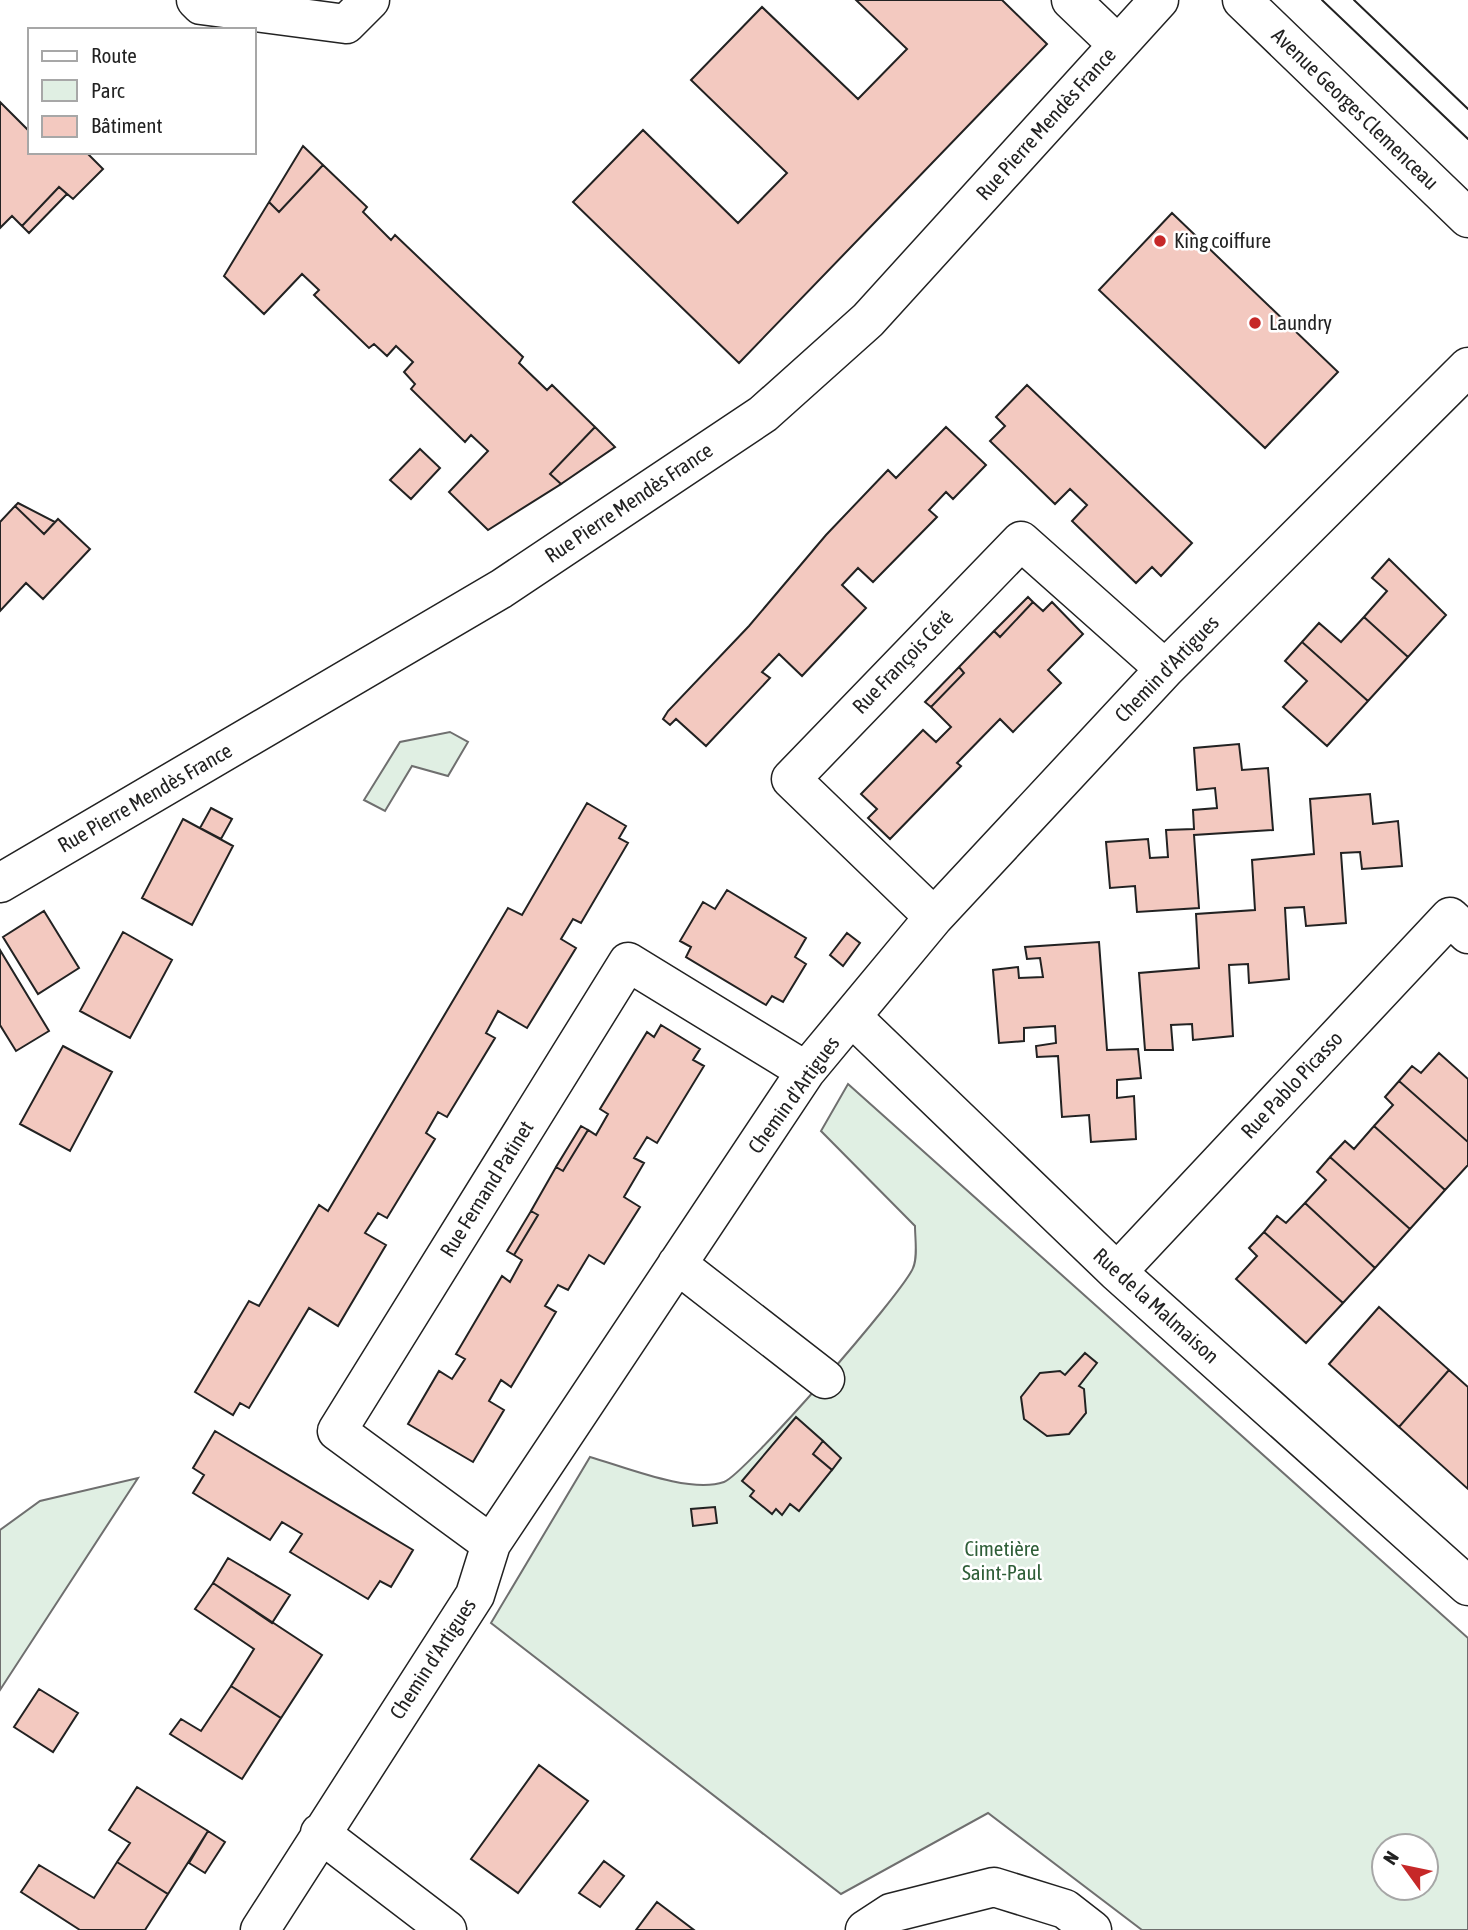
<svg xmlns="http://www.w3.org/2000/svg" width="1468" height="1930" viewBox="0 0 1468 1930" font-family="'Asap Condensed',sans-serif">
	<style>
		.green { fill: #e0efe3; stroke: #6f6f6f; stroke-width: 2; fill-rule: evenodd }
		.building { fill: #f3c9c0; stroke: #222; stroke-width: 2 }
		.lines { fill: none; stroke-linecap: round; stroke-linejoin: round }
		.minor-casing { stroke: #222; stroke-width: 41 }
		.minor { stroke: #fff; stroke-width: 38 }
		.tram { stroke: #222; stroke-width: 2 }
		.poi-dot { fill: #c62828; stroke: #fff; stroke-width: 2.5 }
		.labels { text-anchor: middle; stroke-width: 5; stroke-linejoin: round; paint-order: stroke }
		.street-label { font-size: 21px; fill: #222; stroke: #fff }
		.poi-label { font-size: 21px; fill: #222; stroke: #fff; text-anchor: start }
		.park-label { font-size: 21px; fill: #2f5e38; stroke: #fff }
	</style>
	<rect width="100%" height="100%" fill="#fff"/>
	<path class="green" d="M450,732L468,742L448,776L412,766L385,811L364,800L400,742Z
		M848,1084L1468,1638V1930H1142L988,1813L841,1894L491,1623L590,1457C625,1467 690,1494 724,1482C744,1475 903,1293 913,1268C918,1257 915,1239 915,1226L821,1131ZM1384,1846H1426V1888H1384Z
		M138,1478L0,1690V1530L40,1501Z"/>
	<path class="building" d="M856,0H1002L1047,44L739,363L573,202L643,130L738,223L787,173L691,80L762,7L858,99L907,49Z
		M0,102L30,132V152H86L103,169L73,199L59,187L22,226L12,216L0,228Z
		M303,146L323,165L279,212L269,202Z
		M323,165L367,207L363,212L391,240L395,235L523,357L519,363L547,390L552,385L595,427L550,474L561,484L488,530L449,492L488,451L471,435L465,442L411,389L415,384L404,372L413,362L396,346L387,356L374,344L369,348L314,295L319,290L302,274L264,314L224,276L269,202L279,212Z
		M59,187L67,194L29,233L22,226Z
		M1172,213L1338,372L1265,448L1099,290Z
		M1027,385L1192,543L1161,576L1152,567L1136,583L1072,521L1087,505L1070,489L1055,504L990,441L1005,426L996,417Z
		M595,427L615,447L561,484L550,474Z
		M946,427L986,465L953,499L946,492L929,510L937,517L873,582L858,568L842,585L866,608L802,676L779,654L762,672L770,678L706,746L676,719L670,725L663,719L668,711L749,626L826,535L888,470L896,478Z
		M420,449L440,468L411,499L390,480Z
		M18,503L55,522L44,534L15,506Z
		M15,506L44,534L58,519L90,549L43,599L26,583L0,611V522Z
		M1389,559L1446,615L1408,657L1364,617L1387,591L1372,578Z
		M1028,597L1033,602L1000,637L994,631Z
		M1033,602L1043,611L1052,602L1083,634L1048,670L1061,683L1013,732L1000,719L957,763L961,766L890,839L868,818L877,809L861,794L923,730L936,742L951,727L931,707L964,673L959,667L994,631L1000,637Z
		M1364,617L1408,657L1368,701L1302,642L1319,623L1341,642Z
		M1302,642L1368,701L1327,746L1283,707L1307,681L1285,661Z
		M959,667L964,673L931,707L925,702Z
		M1239,744L1242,770L1268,768L1273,830L1194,835L1199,908L1137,912L1135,886L1110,888L1106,842L1148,839L1150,858L1168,857L1166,830L1194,829L1193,810L1217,808L1215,788L1197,790L1194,748Z
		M1370,794L1373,824L1398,821L1402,866L1362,869L1360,852L1341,853L1346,923L1306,926L1304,907L1285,908L1289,979L1249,983L1248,964L1229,965L1233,1036L1193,1040L1192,1024L1171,1025L1173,1050H1145L1139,973L1199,968L1196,914L1255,910L1252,860L1314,854L1310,799Z
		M587,803L626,826L619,838L628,843L581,923L573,919L561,939L576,948L527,1028L498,1011L486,1033L495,1038L447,1117L438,1112L426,1133L435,1139L387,1218L378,1213L365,1233L386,1245L338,1326L309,1308L249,1408L240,1403L233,1415L195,1392L249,1301L259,1306L319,1205L328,1211L508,908L522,915Z
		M211,808L232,819L221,839L200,828Z
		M183,819L233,846L192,925L142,898Z
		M727,890L806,938L795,957L806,964L783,1002L772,996L766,1005L686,957L691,947L680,941L703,902L715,909Z
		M44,911L79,968L38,994L3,937Z
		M123,932L172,960L130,1038L80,1011Z
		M847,933L860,943L843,966L830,955Z
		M1099,942L1107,1050L1138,1049L1141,1078L1117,1080V1098L1134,1096L1136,1139L1091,1142L1089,1115L1062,1117L1058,1056L1037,1057L1036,1046L1056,1043L1055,1026L1024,1028V1041L999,1043L993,970L1018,967L1019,978L1043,977L1040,958L1027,959L1025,947Z
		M0,950L49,1031L16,1051L0,1025Z
		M661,1025L700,1049L693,1060L704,1066L657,1143L647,1137L634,1158L644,1163L624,1197L640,1207L604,1264L589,1255L568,1290L558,1285L545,1306L556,1312L511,1387L501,1380L489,1401L504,1410L473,1462L408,1424L439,1371L452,1379L465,1359L456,1354L502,1276L510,1282L522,1260L514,1255L538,1215L531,1211L556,1167L563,1171L588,1130L596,1135L608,1114L600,1109L647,1032L654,1037Z
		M63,1046L112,1072L70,1151L20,1124Z
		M1439,1053L1468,1079V1142L1399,1081L1412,1066L1421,1073Z
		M1399,1081L1468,1142V1165L1445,1190L1374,1126L1393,1105L1385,1097Z
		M581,1126L588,1130L563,1171L556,1167Z
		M1374,1126L1445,1190L1410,1229L1330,1157L1345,1141L1354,1149Z
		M1330,1157L1410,1229L1375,1268L1305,1203L1326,1180L1317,1172Z
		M1305,1203L1375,1268L1343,1303L1264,1232L1277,1216L1286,1223Z
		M531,1211L538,1215L514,1255L507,1251Z
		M1264,1232L1343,1303L1306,1343L1236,1279L1257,1256L1249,1248Z
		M1379,1307L1449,1370L1399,1427L1329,1364Z
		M1085,1353L1097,1363L1079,1386L1084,1389L1086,1413L1069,1434L1047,1436L1024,1419L1021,1397L1040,1373L1060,1371L1065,1375Z
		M1449,1370L1468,1387V1489L1399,1427Z
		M796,1417L823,1441L813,1454L832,1470L799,1511L790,1504L782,1515L776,1509L772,1514L750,1496L754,1491L742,1481Z
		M215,1431L413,1550L391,1587L380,1581L368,1599L290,1552L302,1534L282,1522L270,1540L193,1493L204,1475L193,1468Z
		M823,1441L841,1458L832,1470L813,1454Z
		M715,1507L717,1523L693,1526L691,1509Z
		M228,1558L290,1595L272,1623L213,1583Z
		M213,1583L322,1655L281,1718L231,1686L254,1649L195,1609Z
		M231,1686L281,1718L242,1779L170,1734L181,1719L201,1731Z
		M39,1689L78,1713L53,1752L14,1727Z
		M539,1765L588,1801L518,1893L471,1859Z
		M137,1787L208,1831L168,1894L117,1862L130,1843L109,1830Z
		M208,1831L225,1842L205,1873L189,1863Z
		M604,1861L624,1876L600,1907L579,1893Z
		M117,1862L168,1894L145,1930H80L21,1892L39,1865L94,1898Z
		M657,1902L694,1930H636Z"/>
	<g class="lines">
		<g class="minor-casing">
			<path id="minor" d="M196,0L201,5L346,24L370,0
				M1071,0L1118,45
				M1242,0L1468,218
				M0,883L501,589L763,414L868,320L1159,0
				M934,917L791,779L1021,541L1165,669
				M852,1017L1117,1272L1468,1586
				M677,1264L825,1379
				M1117,1272L1450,917L1468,934
				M491,1544L337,1431L628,962L806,1071
				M320,1833L447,1930
				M260,1930L475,1595L491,1544L806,1071L934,917L1165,669L1468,367
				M865,1930L891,1913L994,1887L1065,1909L1092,1930"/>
		</g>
		<use href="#minor" class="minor"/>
		<path class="tram" d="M1322,0L1468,139
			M1354,0L1468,109"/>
	</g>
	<g class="poi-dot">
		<circle cx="1160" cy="241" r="7"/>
		<circle cx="1255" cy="323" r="7"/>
	</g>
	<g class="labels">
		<g class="street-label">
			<text transform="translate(1355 109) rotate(44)" y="7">Avenue Georges Clemenceau</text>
			<text transform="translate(1046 124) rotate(-48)" y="7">Rue Pierre Mendès France</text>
			<text transform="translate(629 503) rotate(-34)" y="7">Rue Pierre Mendès France</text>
			<text transform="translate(903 662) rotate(-46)" y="7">Rue François Céré</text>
			<text transform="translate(1167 669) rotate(-46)" y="7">Chemin d'Artigues</text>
			<text transform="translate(145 798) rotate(-30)" y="7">Rue Pierre Mendès France</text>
			<text transform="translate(1292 1085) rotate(-47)" y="7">Rue Pablo Picasso</text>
			<text transform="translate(794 1095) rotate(-54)" y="7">Chemin d'Artigues</text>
			<text transform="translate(487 1189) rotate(-58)" y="7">Rue Fernand Patinet</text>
			<text transform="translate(1156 1306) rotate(42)" y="7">Rue de la Malmaison</text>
			<text transform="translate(433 1659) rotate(-57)" y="7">Chemin d'Artigues</text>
		</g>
		<g class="poi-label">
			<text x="1174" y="248">King coiffure</text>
			<text x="1269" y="330">Laundry</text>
		</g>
		<g class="park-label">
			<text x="1002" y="1556">Cimetière<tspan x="1002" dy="24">Saint-Paul</tspan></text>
		</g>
	</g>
	<rect x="28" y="28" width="228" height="126" fill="#ffffff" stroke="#a7a7a7" stroke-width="2"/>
	<rect x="42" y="51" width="35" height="10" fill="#ffffff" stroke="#a7a7a7" stroke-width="2"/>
	<text x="91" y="63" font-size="21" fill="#222222">Route</text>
	<rect x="42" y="80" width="35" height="21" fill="#e0efe3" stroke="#a7a7a7" stroke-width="2"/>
	<text x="91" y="98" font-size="21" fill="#222222">Parc</text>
	<rect x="42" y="116" width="35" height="21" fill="#f3c9c0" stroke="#a7a7a7" stroke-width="2"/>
	<text x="91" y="133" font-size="21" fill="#222222">Bâtiment</text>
	<g transform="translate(1405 1867) rotate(303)"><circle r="33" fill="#ffffff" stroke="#a7a7a7" stroke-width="2"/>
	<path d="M0-5L12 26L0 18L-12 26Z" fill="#c62828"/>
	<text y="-10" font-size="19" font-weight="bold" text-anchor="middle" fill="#222222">N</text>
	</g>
</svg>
